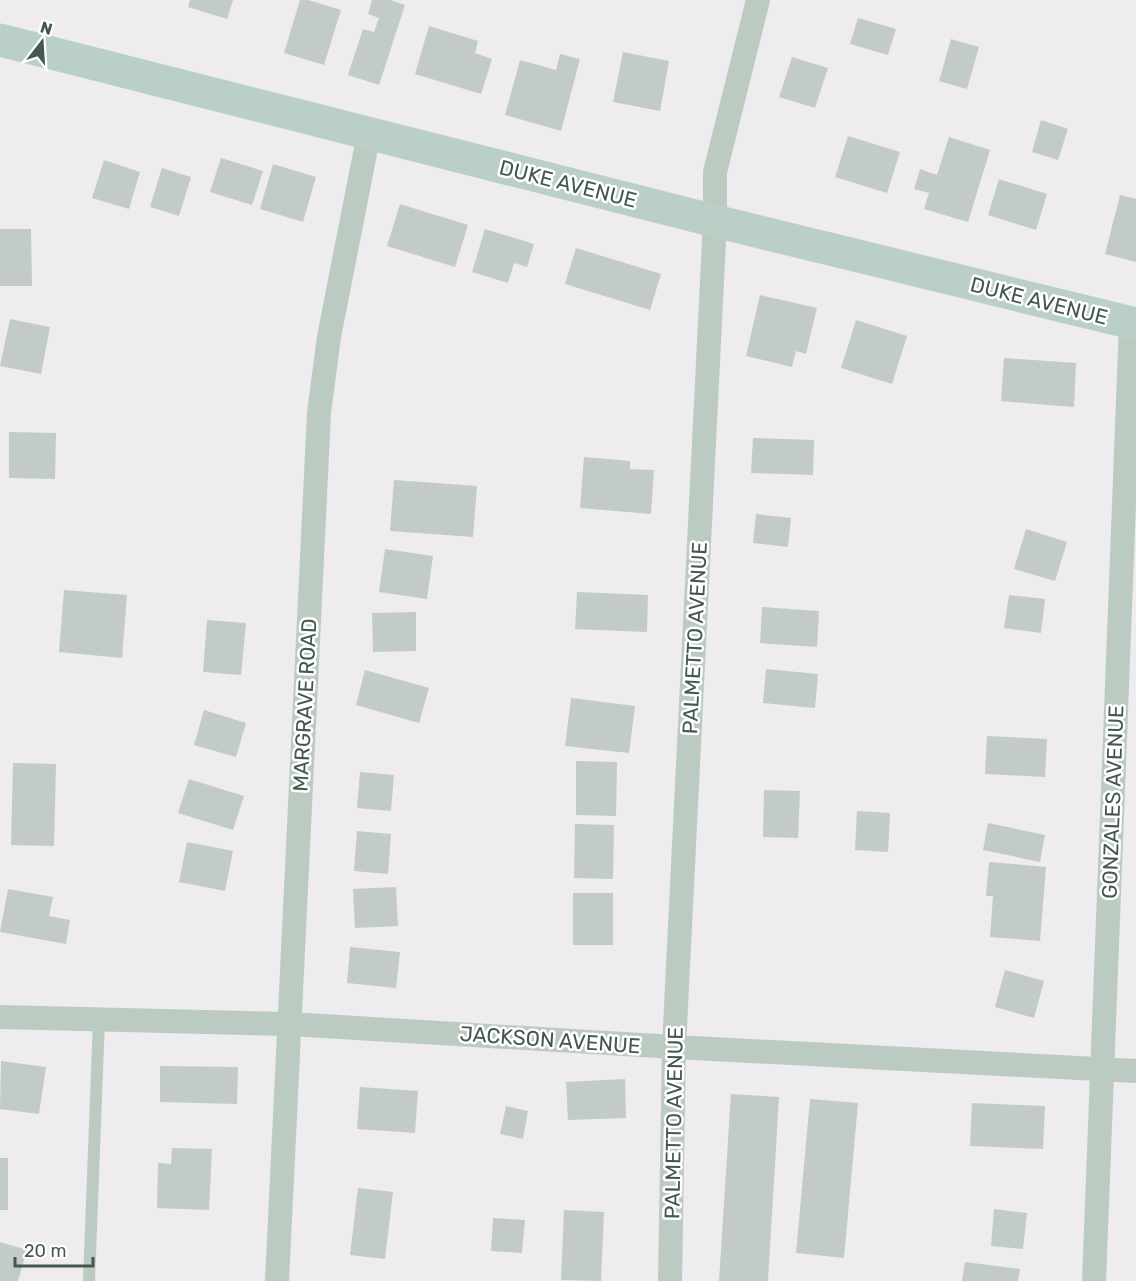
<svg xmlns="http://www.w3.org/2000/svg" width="1136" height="1281" viewBox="0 0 1136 1281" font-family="Rubik,sans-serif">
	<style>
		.building { fill: #c3cbc8 }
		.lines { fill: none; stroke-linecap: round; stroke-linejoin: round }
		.lane { stroke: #bbcbc2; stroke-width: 12 }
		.street { stroke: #bbcbc2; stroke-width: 24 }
		.secondary { stroke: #bacfc5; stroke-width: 33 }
		.labels { text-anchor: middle; stroke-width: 5; stroke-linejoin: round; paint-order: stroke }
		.street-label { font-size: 21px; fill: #45584f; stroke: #fff }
	</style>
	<rect width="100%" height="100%" fill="#eeecee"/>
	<path class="building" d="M190,0H233L227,19L188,7Z
		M300,0H308L341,10L324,65L284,53Z
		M372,0H390L405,5L379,85L348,75L363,29L374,32L379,18L368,14Z
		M858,18L896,29L888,55L850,44Z
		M429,26L478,41L475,53L492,59L481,94L415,74Z
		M951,39L979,47L967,89L939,81Z
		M623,52L669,61L660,111L613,102Z
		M560,54L580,59L561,131L505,115L520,60L556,70Z
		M792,57L828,68L815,108L779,97Z
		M1041,120L1068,129L1058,160L1032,152Z
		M848,136L900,152L887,193L835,177Z
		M949,137L990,150L968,222L924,209L929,193L914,189L920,169L937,175Z
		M221,158L263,171L252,205L210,192Z
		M104,160L140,172L129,209L92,198Z
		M273,164L316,177L303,222L260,209Z
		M162,168L191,177L179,216L150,207Z
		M999,179L1047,194L1036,230L988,215Z
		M1120,195L1136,199V262L1105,254Z
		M400,204L468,225L455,267L387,246Z
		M0,229H31L32,286H0Z
		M485,229L534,244L527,267L514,263L508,283L472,272Z
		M576,248L661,274L650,310L565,284Z
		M760,295L817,308L806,354L796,351L792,367L746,356Z
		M10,319L50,327L41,374L0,366Z
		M856,320L907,336L892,384L841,368Z
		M1004,358L1076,363L1074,407L1001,401Z
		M9,432L56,433L55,479L9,478Z
		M753,438L814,440L813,475L751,473Z
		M584,457L630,461V469L654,470L651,514L580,508Z
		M394,480L477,486L473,537L390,531Z
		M756,514L791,518L788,547L753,543Z
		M1026,529L1067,542L1055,581L1014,569Z
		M385,549L433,556L427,599L379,592Z
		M64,590L127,595L122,658L59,652Z
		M577,592L648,595L647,632L575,629Z
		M1009,595L1045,599L1041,633L1004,628Z
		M762,607L819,611L817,647L760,643Z
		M416,612V651L373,652L372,613Z
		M207,620L246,623L241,675L203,672Z
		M766,669L818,674L815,708L763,703Z
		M365,670L429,688L419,723L356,705Z
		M571,698L635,706L629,753L565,746Z
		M204,710L246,723L236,757L194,745Z
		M987,736L1047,739L1045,777L985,774Z
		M576,761L617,762L616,816L576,815Z
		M13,763L56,764L54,846L11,845Z
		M360,772L394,775L391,811L357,808Z
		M189,779L244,796L233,830L178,813Z
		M764,790L800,791L798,838L763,837Z
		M857,811L890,813L888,852L855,850Z
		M988,823L1045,835L1040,862L983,850Z
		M575,824L614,825L613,879L574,878Z
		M357,831L391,834L388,874L354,871Z
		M187,842L233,851L225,891L179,882Z
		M989,862L1046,867L1040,941L990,937L993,896H986Z
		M396,887L398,926L355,928L353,889Z
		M8,889L53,897L49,916L70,920L66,944L0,932Z
		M573,893H613V945H573Z
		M350,947L400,952L396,988L347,983Z
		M1005,970L1044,981L1034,1018L995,1007Z
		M1,1061L46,1067L39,1114L0,1109Z
		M160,1066L238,1067L237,1104L160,1102Z
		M625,1079L626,1118L568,1120L566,1082Z
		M360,1087L418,1091L415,1133L357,1129Z
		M731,1094L779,1097L768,1281H719Z
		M810,1099L858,1103L844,1258L796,1253Z
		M972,1103L1045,1106L1043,1149L970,1146Z
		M506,1106L528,1111L523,1139L500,1134Z
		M172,1148L212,1149L209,1210L157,1208L158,1163L171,1164Z
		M0,1158H8V1210H0Z
		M358,1188L393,1192L385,1259L350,1255Z
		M994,1209L1027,1213L1023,1249L991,1246Z
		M564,1210L604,1212L601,1281L561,1280Z
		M493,1218L525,1220L522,1253L491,1251Z
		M0,1242L27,1250L18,1281H0Z
		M965,1262L1020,1269L1018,1281H962Z"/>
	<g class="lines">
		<path class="lane" d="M89,1281L99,1019"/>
		<path class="street" d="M0,1017L290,1024L674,1047L1136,1071
			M277,1281L319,413L329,337L369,133
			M670,1281L674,1047L715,221V172L758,0
			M1094,1281L1131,323"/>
		<path class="secondary" d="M0,40L715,221L1136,324"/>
	</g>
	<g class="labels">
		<g class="street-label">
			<text transform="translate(568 184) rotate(14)" y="7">DUKE AVENUE</text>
			<text transform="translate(1039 301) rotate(14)" y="7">DUKE AVENUE</text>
			<text transform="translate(695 638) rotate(-87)" y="7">PALMETTO AVENUE</text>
			<text transform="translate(305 705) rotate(-87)" y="7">MARGRAVE ROAD</text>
			<text transform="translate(1113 802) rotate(-88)" y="7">GONZALES AVENUE</text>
			<text transform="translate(550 1040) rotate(4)" y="7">JACKSON AVENUE</text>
			<text transform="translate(674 1123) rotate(-89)" y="7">PALMETTO AVENUE</text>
		</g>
	</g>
	<g transform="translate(42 42) rotate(17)" stroke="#ffffff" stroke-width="4.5" paint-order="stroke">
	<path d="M0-4.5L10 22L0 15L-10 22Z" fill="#45584f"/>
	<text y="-9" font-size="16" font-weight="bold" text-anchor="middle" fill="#45584f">N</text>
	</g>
	<path d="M15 1257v9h78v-9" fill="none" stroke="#45584f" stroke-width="3"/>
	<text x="24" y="1257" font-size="18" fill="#45584f" stroke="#ffffff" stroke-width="4.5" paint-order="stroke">20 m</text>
</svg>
